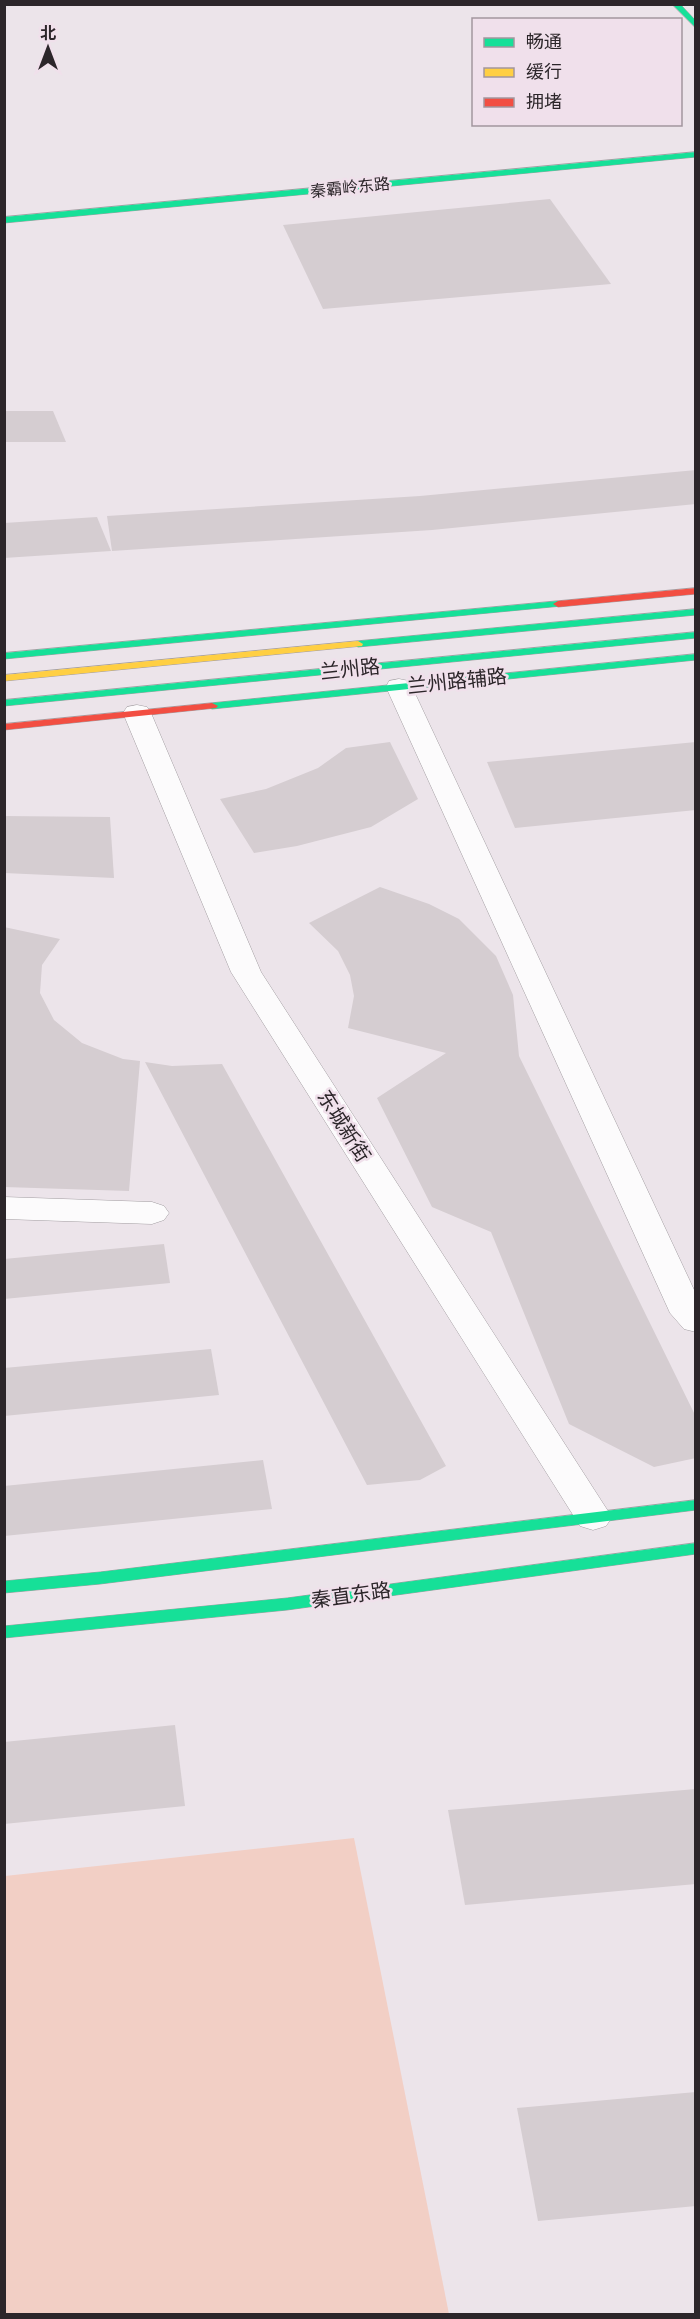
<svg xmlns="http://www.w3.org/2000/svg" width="700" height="2319" viewBox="0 0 700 2319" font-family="Raleway,'Noto Sans SC',sans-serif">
<rect width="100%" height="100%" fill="#ece4ea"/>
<polygon fill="#f2cfc5" points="354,1838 449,2314 5,2314 5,1876"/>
<g fill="#d5cdd1">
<polygon points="550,199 611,284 323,309 283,225"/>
<polygon points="4,411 53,411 66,442 4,442"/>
<polygon points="696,470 696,504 432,530 112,551 107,516 420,496"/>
<polygon points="97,517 111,551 4,558 4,523"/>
<polygon points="390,742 418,799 371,827 297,846 254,853 220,799 266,789 318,768 346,748"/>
<polygon points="696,742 696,810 515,828 487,762"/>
<polygon points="4,816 110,817 114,878 4,873"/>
<polygon points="380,887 429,904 459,919 496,956 513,995 519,1056 696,1417 696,1458 654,1467 569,1424 491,1232 432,1207 377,1098 446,1053 348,1028 354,996 350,975 338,951 309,923"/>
<polygon points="4,927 60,939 42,965 40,993 54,1020 82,1043 123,1059 140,1061 129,1191 4,1187"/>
<polygon points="145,1062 172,1066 222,1064 446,1466 420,1480 367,1485"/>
<polygon points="164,1244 170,1283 4,1299 4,1259"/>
<polygon points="211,1349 219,1395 4,1416 4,1368"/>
<polygon points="263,1460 272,1509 4,1536 4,1486"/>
<polygon points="175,1725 185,1806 4,1824 4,1742"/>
<polygon points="696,1789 696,1884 465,1905 448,1810"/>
<polygon points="696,2092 696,2206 538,2221 517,2108"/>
</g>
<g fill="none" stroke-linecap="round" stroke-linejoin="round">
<defs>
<g id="street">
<polygon points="399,679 409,681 412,687 696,1294 696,1332 684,1329 670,1313 386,687 389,681"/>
<polygon points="137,705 147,707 151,713 261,972 606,1508 612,1517 606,1526 593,1530 580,1526 231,972 123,713 127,707"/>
<polygon points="4,1197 152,1202 164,1206 169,1213 164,1220 152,1224 4,1219"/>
</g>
<g id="fast">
<polygon points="672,4 680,4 696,21 696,28"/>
<polygon points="696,152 696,157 4,223 4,217"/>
<polygon points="558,601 563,604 562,606 4,659 4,653"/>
<polygon points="696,609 696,615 358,647 353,644 358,641"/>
<polygon points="696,632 696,638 4,706 4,700"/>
<polygon points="696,654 696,660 212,709 206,706 212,703"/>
<polygon points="696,1500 696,1510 100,1584 4,1593 4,1581 100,1572"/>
<polygon points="696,1543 696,1554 287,1610 4,1638 4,1626 287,1598"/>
</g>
<polygon id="slow" points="358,641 363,644 362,646 4,681 4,675"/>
<g id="jam">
<polygon points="696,588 696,594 558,607 553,604 558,601"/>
<polygon points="212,703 218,706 216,708 4,730 4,724"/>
</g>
</defs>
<use href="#street" stroke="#a39ea2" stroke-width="1"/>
<use href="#fast" stroke="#a39ea2" stroke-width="1"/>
<use href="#slow" stroke="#a39ea2" stroke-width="1"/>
<use href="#jam" stroke="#a39ea2" stroke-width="1"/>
<use href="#street" fill="#fcfbfc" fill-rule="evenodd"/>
<use href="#fast" fill="#16e098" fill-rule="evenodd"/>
<use href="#slow" fill="#ffcf43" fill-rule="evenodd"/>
<use href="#jam" fill="#f24e42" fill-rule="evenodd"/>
</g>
<g text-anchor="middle" stroke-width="5" stroke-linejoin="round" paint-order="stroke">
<g font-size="16" fill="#2c262a" stroke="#f0e0eb">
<text transform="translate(350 187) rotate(-6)" y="6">秦霸岭东路</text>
</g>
<g font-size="20" fill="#2c262a" stroke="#f0e0eb">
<text transform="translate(350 669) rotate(-6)" y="7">兰州路</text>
<text transform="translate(457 681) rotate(-6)" y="7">兰州路辅路</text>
<text transform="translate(344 1126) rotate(58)" y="7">东城新街</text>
<text transform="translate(351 1595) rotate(-8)" y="7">秦直东路</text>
</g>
</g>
<rect width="700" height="2319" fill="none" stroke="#2c262a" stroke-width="12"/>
<rect x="472" y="18" width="210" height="108" fill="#f0e0eb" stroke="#a2969e" stroke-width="1.5"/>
<rect x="484" y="38" width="30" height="9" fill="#16e098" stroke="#a2969e" stroke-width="1.5"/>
<text x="526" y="48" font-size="18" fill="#2c262a">畅通</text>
<rect x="484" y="68" width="30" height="9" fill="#ffcf43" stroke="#a2969e" stroke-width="1.5"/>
<text x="526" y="78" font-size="18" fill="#2c262a">缓行</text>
<rect x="484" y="98" width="30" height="9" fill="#f24e42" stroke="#a2969e" stroke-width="1.5"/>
<text x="526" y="108" font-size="18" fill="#2c262a">拥堵</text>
<g transform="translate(48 48)" stroke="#f0e0eb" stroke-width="4.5" paint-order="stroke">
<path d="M0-4.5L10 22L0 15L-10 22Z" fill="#2c262a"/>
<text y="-9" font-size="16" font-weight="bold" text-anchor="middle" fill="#2c262a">北</text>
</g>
</svg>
